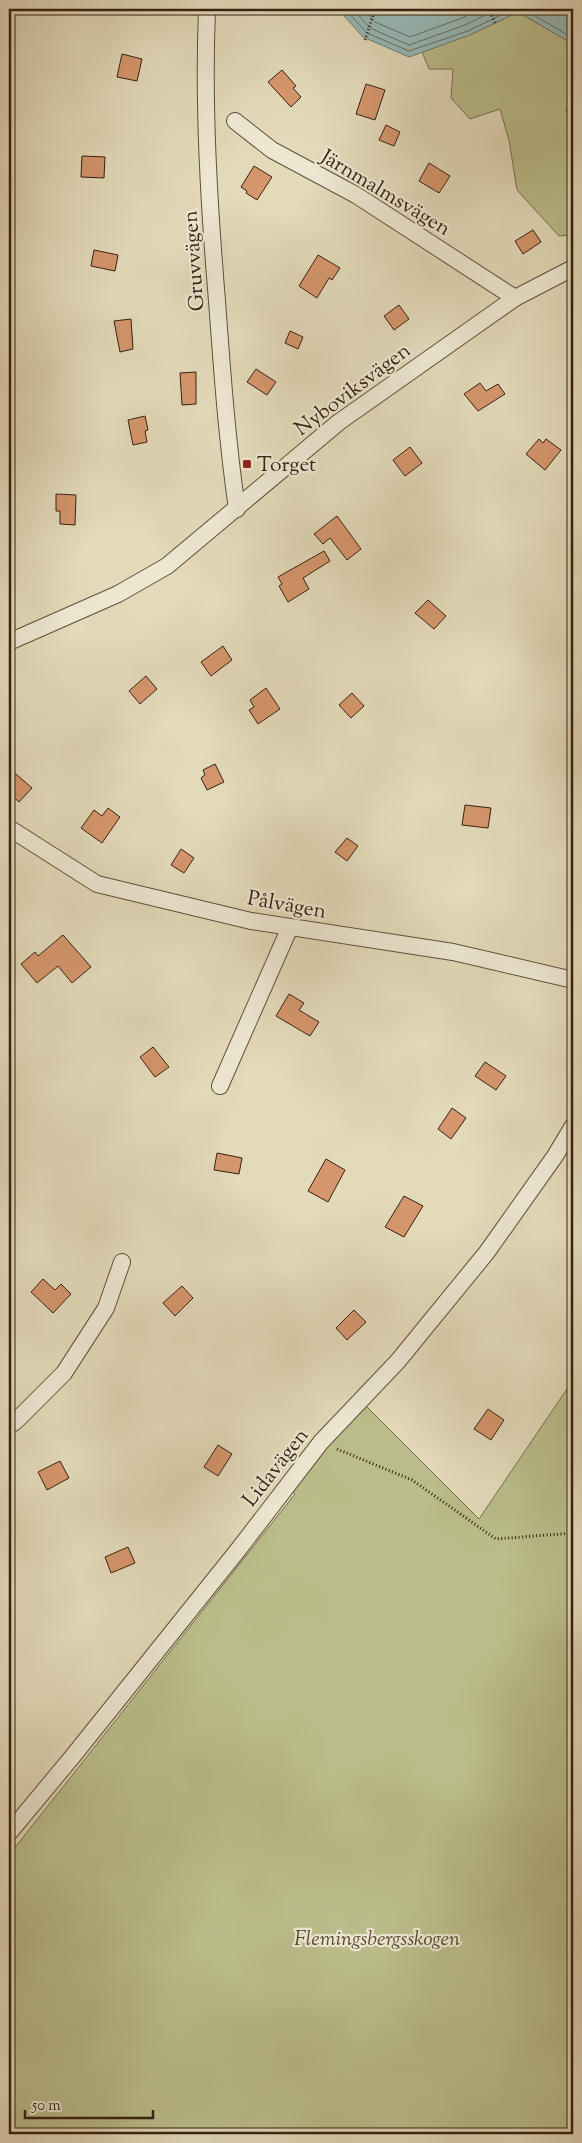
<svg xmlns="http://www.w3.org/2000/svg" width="582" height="2143" viewBox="0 0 582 2143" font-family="'Sorts Mill Goudy',serif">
<rect width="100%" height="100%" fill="#e3daba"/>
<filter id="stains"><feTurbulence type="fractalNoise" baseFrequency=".004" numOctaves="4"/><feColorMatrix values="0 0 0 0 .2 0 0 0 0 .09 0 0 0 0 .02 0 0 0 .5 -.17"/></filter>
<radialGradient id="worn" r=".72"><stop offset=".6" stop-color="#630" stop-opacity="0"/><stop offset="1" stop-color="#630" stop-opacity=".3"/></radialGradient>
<g fill="#babd8b" stroke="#786f4e">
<polygon points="518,12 573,44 573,107 566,109 573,135 573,235 559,236 517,190 509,140 500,109 470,119 451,98 453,69 429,69 422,52 470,35"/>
<polygon points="573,1380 573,2134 9,2134 9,1855 295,1494 287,1486 365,1405 479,1519"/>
</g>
<polygon fill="#97b9b8" stroke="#707c75" points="338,9 573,9 573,44 518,12 470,35 409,57 363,37"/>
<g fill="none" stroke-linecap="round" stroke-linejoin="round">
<g stroke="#666d64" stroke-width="1">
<polyline points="345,9 367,33 409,51 468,31 513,9"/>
<polyline points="353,9 370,28 409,45 465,25 498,9"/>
<polyline points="363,9 375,22 410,37 462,18 481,9"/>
<polyline points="523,9 573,38"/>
</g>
</g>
<g fill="#d5966d" stroke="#362111">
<polygon points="122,54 142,59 137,81 117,77"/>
<polygon points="282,70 296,86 293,88 301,97 291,107 268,82"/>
<polygon points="366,84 385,90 375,120 356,114"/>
<polygon points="386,125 400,132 394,146 379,140"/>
<polygon points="82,156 105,157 104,178 81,177"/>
<polygon points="429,163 450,176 439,193 419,181"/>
<polygon points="254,166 272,177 257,200 246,193 247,191 241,187"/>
<polygon points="533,230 541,242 523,254 515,241"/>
<polygon points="94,250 118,255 115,271 91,266"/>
<polygon points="318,255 340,268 332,280 329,278 317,298 299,286"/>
<polygon points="399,305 409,319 394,330 384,316"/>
<polygon points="131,319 133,349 120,352 114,321"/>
<polygon points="290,331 303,337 298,349 285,343"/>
<polygon points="256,369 276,382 267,395 247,382"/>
<polygon points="196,372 196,404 182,405 180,373"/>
<polygon points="480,383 486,391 498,384 505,394 478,411 464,394"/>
<polygon points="145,416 148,430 145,431 147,442 133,445 128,420"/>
<polygon points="539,439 543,443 546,439 561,450 545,470 526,454"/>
<polygon points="410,447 422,463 405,476 393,460"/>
<polygon points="56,494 76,495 75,525 60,524 60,511 56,511"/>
<polygon points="337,516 361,549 347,560 330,538 323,544 314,534"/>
<polygon points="324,551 330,561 303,578 309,589 288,602 279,586 282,584 278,577"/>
<polygon points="428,600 446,616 434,629 415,613"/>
<polygon points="223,646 232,660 211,676 201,662"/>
<polygon points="146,676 157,689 140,704 129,691"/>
<polygon points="266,688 280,709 258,724 249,710 254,707 250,700"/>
<polygon points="352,693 364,706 351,718 339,705"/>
<polygon points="215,764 224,782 207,790 201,778 205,775 203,770"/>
<polygon points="9,768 32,788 19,802 9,793"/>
<polygon points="465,805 491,808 488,828 462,825"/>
<polygon points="108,808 120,817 102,843 81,828 94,810 102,816"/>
<polygon points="347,838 358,846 347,861 335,852"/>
<polygon points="181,849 194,858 184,873 171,865"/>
<polygon points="63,935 91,967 72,983 58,966 37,983 21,964 35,952 38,956"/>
<polygon points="289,994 304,1003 299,1010 319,1022 310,1036 276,1016"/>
<polygon points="153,1047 169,1067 155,1077 140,1057"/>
<polygon points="485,1062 506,1076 496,1090 475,1076"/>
<polygon points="452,1108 466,1118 451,1139 438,1129"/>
<polygon points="217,1153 242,1158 239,1174 214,1170"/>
<polygon points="326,1159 345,1170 328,1202 308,1191"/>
<polygon points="404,1196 423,1206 404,1237 385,1227"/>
<polygon points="43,1279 55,1290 61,1284 71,1294 53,1313 31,1292"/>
<polygon points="182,1286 193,1298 175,1316 163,1303"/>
<polygon points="354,1310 366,1322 347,1340 336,1328"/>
<polygon points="488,1409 504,1420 491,1440 474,1429"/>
<polygon points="218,1445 232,1454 218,1476 204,1467"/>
<polygon points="60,1461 69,1478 47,1490 38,1472"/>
<polygon points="128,1547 135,1563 111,1573 105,1557"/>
</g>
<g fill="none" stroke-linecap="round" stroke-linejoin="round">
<defs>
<g id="minor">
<path d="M207 9C203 106 209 204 217 301 222 370 227 440 237 509"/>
<polyline points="235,121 272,150 356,195 515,298"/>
<polyline points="9,642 118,594 167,566 339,422 515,298 573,268"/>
<polyline points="9,828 97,884 251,921 453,952 573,980"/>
<polyline points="220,1086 290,927"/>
<polyline points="9,1426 16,1421 64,1373 106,1308 122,1262"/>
<polyline points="9,1833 73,1756 238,1550 321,1442 398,1361 487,1252 555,1156 573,1126"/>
</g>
</defs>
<use href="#minor" stroke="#614f3b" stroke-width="18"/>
<g stroke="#362111" stroke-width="3" stroke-dasharray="1 2.5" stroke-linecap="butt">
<polyline points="489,9 496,25"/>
<polyline points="365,40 375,9"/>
<polyline points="337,1449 412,1480 496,1539 573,1533"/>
</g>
<use href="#minor" stroke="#ede7d2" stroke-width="16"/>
</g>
<rect fill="#8f2418" stroke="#ede7d2" stroke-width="2" x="242" y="459" width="10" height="10" rx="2.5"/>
<g text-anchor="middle" stroke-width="4.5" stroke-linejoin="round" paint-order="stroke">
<g font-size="21" fill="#362111" stroke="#ede7d2">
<text transform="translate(386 192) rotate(31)" y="7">Järnmalmsvägen</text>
<text transform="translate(193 261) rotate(-94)" y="7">Gruvvägen</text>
<text transform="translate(352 389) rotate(-37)" y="7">Nyboviksvägen</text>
<text transform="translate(287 904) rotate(10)" y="7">Pålvägen</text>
<text transform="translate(275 1467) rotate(-52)" y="7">Lidavägen</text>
</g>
<g font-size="21" fill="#362111" stroke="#ede7d2" text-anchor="start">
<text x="257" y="471">Torget</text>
</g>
<g font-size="21" font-style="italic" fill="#574830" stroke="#ede7d2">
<text x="377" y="1945">Flemingsbergsskogen</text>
</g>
</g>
<rect width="582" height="2143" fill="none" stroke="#e3daba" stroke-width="30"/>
<rect x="10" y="10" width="562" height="2123" fill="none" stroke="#362111" stroke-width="2.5"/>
<rect x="15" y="15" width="552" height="2113" fill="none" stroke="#362111"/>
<path d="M25 2110v8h128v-8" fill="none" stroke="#362111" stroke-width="2.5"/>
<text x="32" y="2110" font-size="15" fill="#362111" stroke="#ede7d2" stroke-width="4" paint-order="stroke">50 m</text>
<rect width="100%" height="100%" filter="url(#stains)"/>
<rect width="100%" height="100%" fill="url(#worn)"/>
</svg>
